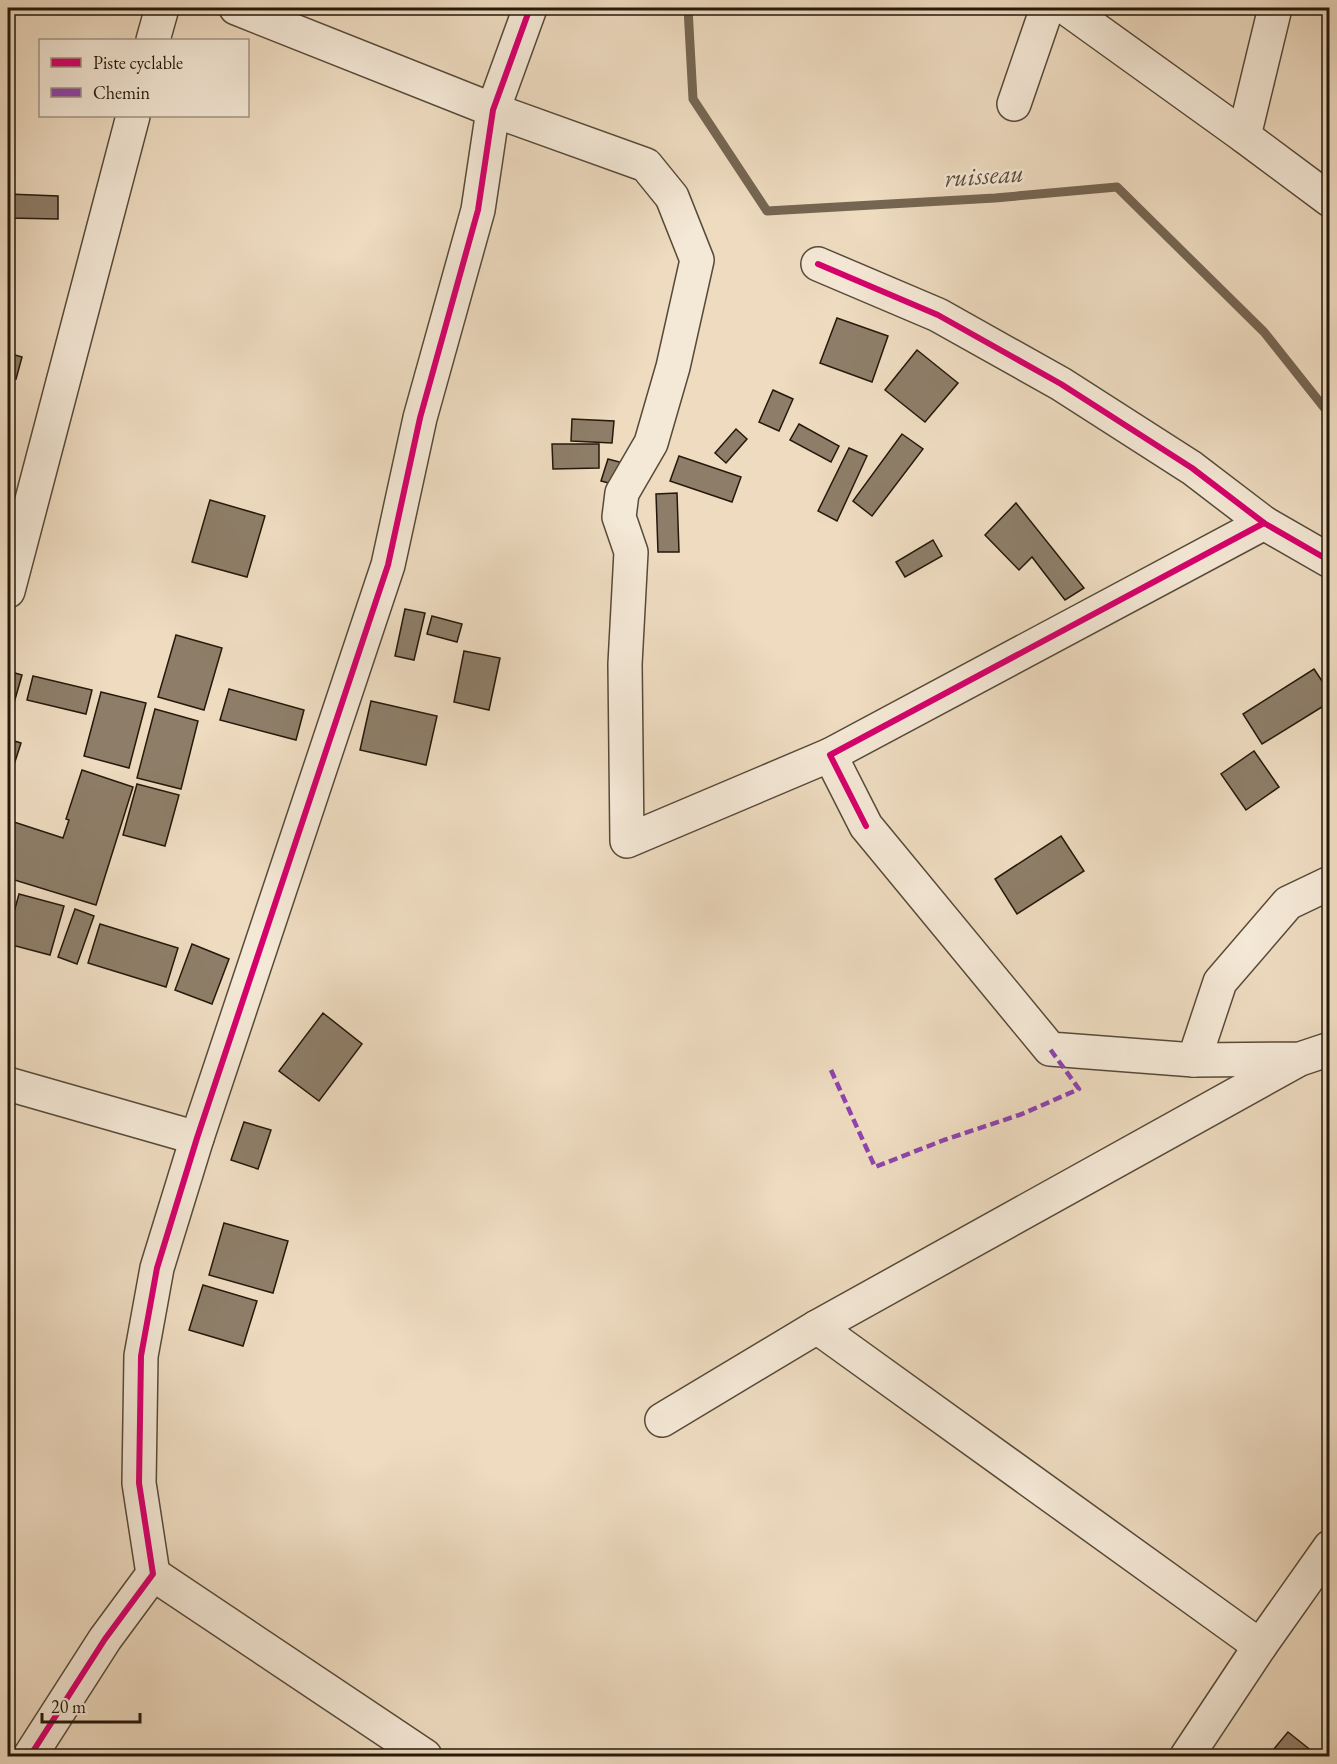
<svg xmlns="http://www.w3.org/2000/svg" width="1337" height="1764" viewBox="0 0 1337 1764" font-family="'EB Garamond',serif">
<rect width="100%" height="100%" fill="#eedbc0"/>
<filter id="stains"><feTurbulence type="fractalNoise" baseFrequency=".00333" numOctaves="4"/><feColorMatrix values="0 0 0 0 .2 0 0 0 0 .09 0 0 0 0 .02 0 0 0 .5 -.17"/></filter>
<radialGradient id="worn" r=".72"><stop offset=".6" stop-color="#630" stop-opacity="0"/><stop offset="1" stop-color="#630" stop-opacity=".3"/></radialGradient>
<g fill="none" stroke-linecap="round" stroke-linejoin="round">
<polyline stroke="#756652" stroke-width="9" points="688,8 693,99 767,211 995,198 1117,187 1264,332 1330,415"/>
</g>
<g fill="#8e7e69" stroke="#25190b" stroke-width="1.5">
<polygon points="8,194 58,196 58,219 8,218"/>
<polygon points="837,318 888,336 872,382 820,363"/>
<polygon points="917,350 958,383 925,422 885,390"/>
<polygon points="8,353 22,357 16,379 8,377"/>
<polygon points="773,390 793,399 779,431 759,422"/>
<polygon points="572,419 614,421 612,443 571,441"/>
<polygon points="799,424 839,446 831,462 790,440"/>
<polygon points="736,429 747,439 726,463 715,453"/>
<polygon points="902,434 923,449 872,516 853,501"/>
<polygon points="552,444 599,444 599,468 553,469"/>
<polygon points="849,448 867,456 837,521 818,511"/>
<polygon points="679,456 741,477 732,502 670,481"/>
<polygon points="608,459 627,464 620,486 601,481"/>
<polygon points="677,493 679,552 658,552 656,494"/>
<polygon points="210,500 265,516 247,577 192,562"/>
<polygon points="1016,503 1084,588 1065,600 1032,557 1019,570 985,535"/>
<polygon points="933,540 942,556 905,577 896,562"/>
<polygon points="405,609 425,613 414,660 395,656"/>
<polygon points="432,616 462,624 457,642 427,634"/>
<polygon points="176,635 222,648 204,710 158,697"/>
<polygon points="464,651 500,658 489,710 454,702"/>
<polygon points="1314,669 1330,693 1330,702 1262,744 1243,714"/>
<polygon points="8,671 22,675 14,703 8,701"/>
<polygon points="33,676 92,690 86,714 27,700"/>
<polygon points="229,689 304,710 296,740 220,720"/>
<polygon points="101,692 146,703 129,768 84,756"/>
<polygon points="371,701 437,716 426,765 360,750"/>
<polygon points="155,709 198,721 181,789 137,778"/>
<polygon points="8,739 21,743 11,774 8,773"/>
<polygon points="1254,751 1279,787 1246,810 1221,774"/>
<polygon points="82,770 133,787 96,905 8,878 8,820 63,838 69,820 66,819"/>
<polygon points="137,784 179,795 165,846 123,835"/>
<polygon points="1061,836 1084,871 1017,914 995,879"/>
<polygon points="19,894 64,906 50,955 8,944 8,934"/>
<polygon points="75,909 94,916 77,964 58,957"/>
<polygon points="100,924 178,948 166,987 88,963"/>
<polygon points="192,944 229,959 212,1004 175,990"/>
<polygon points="323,1013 362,1044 319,1101 279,1071"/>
<polygon points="244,1122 271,1130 258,1169 231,1160"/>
<polygon points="224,1223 288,1241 273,1293 209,1275"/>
<polygon points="203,1285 257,1301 243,1346 189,1330"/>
<polygon points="1288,1732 1318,1756 1268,1756"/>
</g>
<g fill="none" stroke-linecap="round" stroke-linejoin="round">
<defs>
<g id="street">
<polyline points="236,8 493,110 646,165 672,197 697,260 673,367 651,443 622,493 619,517 631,552 625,664 627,841 830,755"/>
<polyline points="1066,8 1244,136"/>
<polyline points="1275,8 1244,136 1330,200"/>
<polyline points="153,40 162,8"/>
<polyline points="1014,104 1047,8"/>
<polyline points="818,264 938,315 1061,384 1192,468 1264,523 1330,561"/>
<polyline points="1264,523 830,755 866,826 1050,1049 1194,1060 1300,1059 1330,1049"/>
<polyline points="8,591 133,116"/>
<polyline points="1194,1060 1220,982 1288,903 1330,883"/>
<polyline points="8,1084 197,1138"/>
<polyline points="817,1327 1296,1061"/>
<polyline points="662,1420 817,1327 1260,1646"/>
<polyline points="153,1574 425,1756"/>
<polyline points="30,1756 105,1639 153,1574 139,1483 141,1356 157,1268 197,1138 388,565 420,418 478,210 493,110 530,8"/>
<polyline points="1187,1756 1260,1646 1330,1547"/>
</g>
</defs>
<use href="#street" stroke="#574a38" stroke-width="36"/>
<use href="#street" stroke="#f4e8d6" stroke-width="33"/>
<polyline stroke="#8e44ad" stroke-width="4.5" stroke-dasharray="9 4.5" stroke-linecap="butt" points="831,1070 875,1167 944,1140 1022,1114 1079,1089 1050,1049"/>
<defs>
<g id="cycleway">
<polyline points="818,264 938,315 1061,384 1192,468 1264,523 1330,561"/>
<polyline points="866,826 830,755 1264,523"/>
<polyline points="30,1756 105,1639 153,1574 139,1483 141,1356 157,1268 197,1138 388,565 420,418 478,210 493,110 530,8"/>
</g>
</defs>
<use href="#cycleway" stroke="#f4e8d6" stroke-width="10"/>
<use href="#cycleway" stroke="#d6006c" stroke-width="6"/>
</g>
<g text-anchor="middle" stroke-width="5" stroke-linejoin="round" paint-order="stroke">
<g font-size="26" font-style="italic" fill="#5a4c3b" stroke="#f4e8d6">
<text transform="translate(984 175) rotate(-4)" y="9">ruisseau</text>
</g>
</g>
<rect width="1337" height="1764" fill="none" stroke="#eedbc0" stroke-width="30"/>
<rect x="9" y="9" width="1319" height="1746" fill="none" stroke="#25190b" stroke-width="3"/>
<rect x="15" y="15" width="1307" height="1734" fill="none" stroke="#25190b" stroke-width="1.5"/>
<rect x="39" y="39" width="210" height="78" fill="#f4e8d6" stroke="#a19585" stroke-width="1.5"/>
<rect x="51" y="58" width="30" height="9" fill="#d6006c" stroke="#a19585" stroke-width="1.5"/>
<text x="93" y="69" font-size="18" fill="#25190b">Piste cyclable</text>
<rect x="51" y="88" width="30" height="9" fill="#8e44ad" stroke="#a19585" stroke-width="1.5"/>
<text x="93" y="99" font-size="18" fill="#25190b">Chemin</text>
<path d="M42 1713v9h98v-9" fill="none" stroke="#25190b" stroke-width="3"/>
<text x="51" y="1713" font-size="18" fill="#25190b" stroke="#f4e8d6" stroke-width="4.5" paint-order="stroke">20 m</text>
<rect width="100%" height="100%" filter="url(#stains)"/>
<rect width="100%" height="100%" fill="url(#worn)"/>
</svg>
